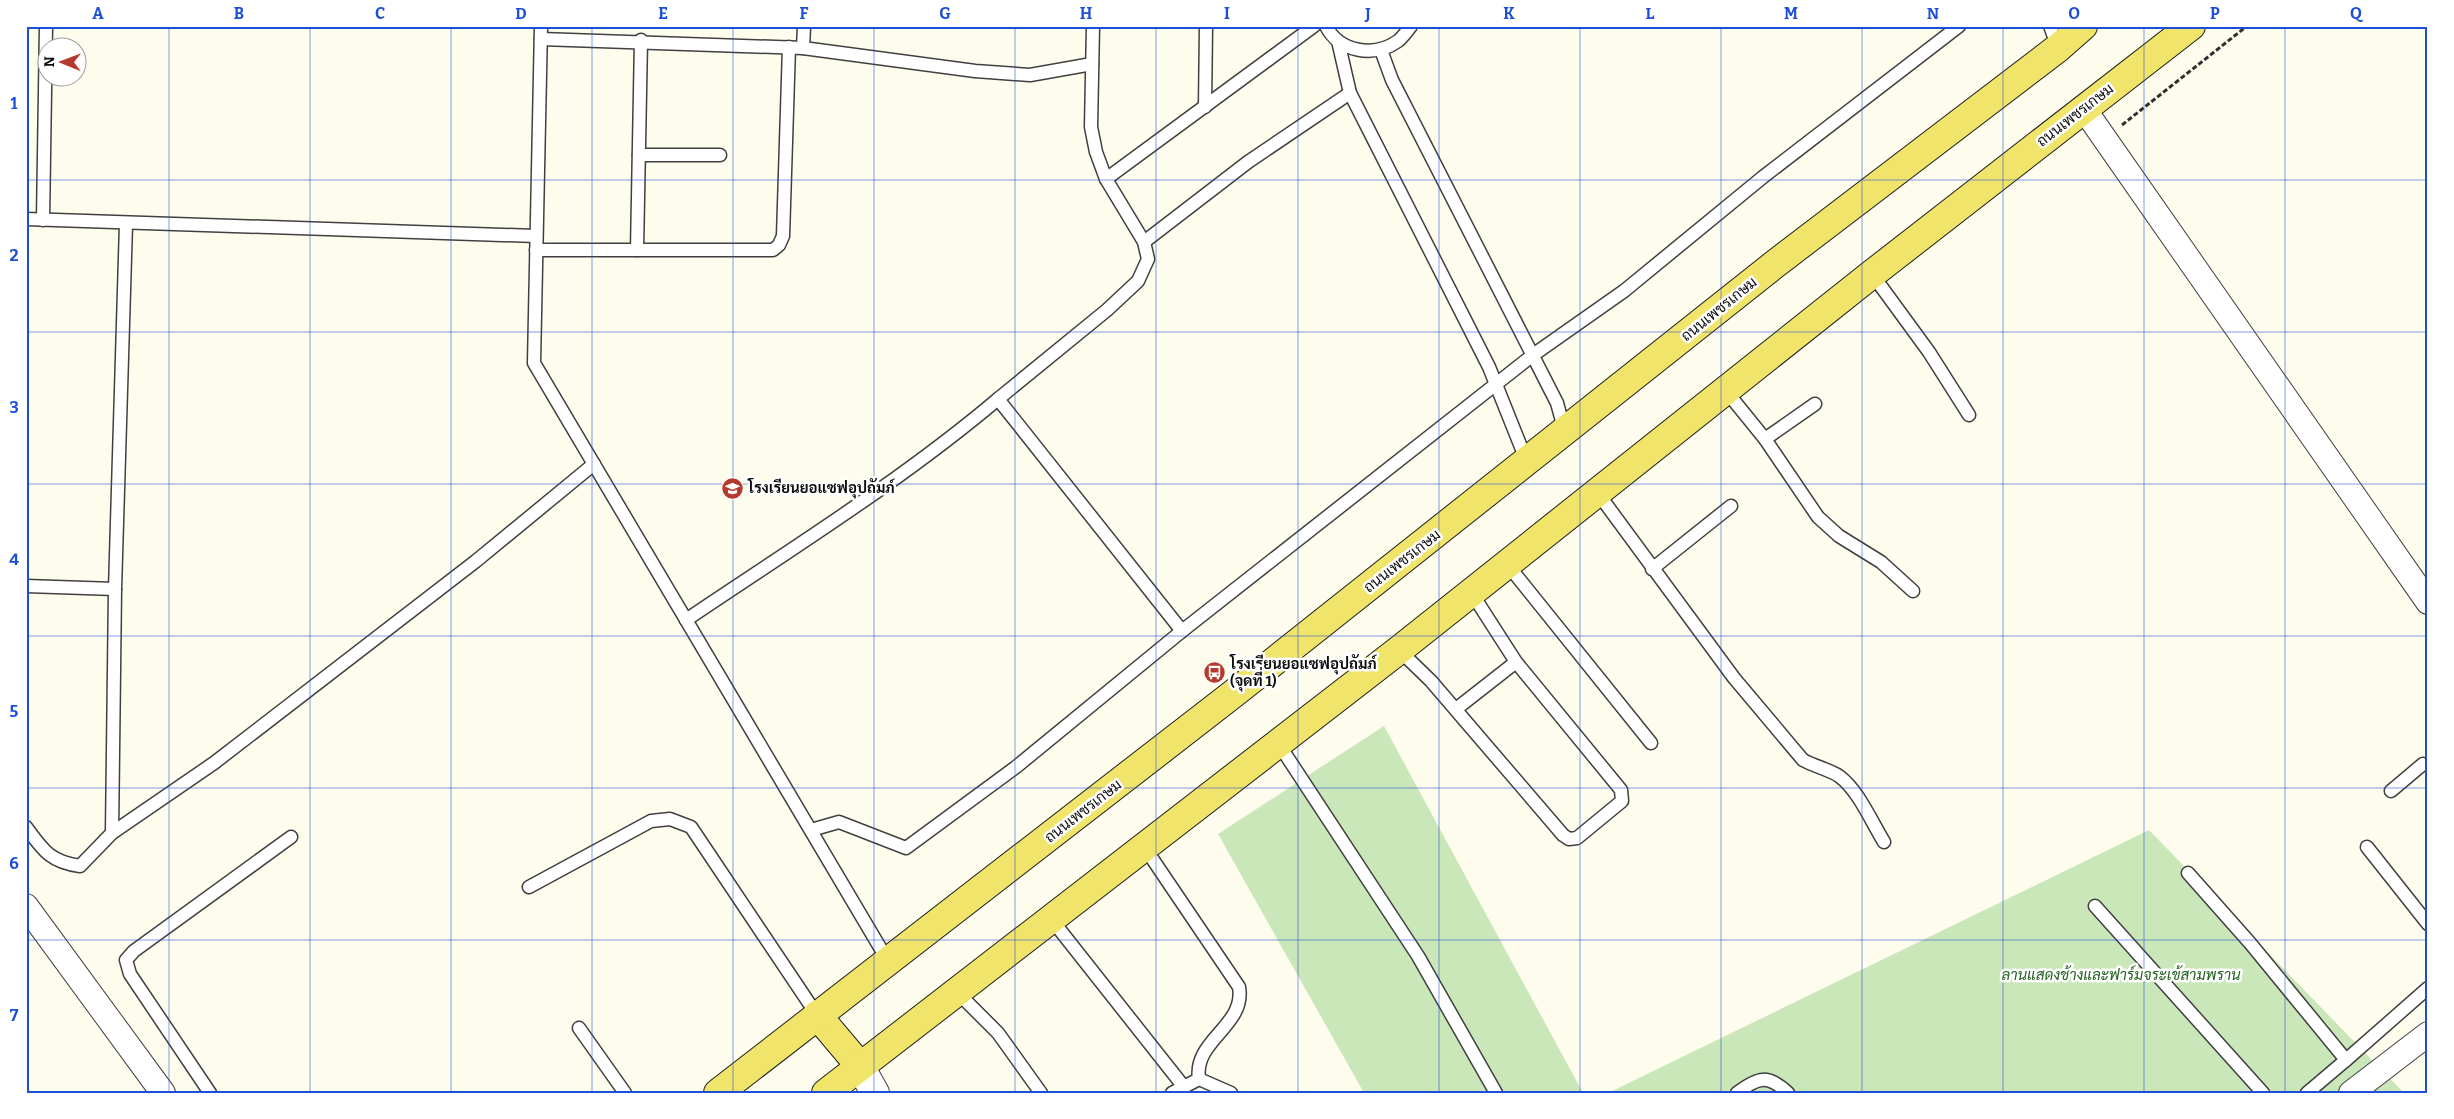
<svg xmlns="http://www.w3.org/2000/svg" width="2454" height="1119" viewBox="0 0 2454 1119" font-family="Bitter,Sarabun,serif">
<rect width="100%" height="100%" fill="#fefded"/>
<g fill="#cae7b9">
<polygon points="1384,726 1583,1093 1364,1093 1218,834"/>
<polygon points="2149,830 2404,1093 1608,1093"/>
</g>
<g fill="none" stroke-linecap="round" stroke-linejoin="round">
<defs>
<g id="service">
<polyline points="541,26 534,363 888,961"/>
<polyline points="1093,26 1091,127 1096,152 1106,179 1144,242 1148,259 1138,281 1107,310 998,399 1182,631"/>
<path d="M1326 26C1339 52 1374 58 1398 41 1402 38 1407 31 1411 26"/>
<polyline points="2050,26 2058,48"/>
<polyline points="541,39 803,48 975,71 1030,75 1092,64"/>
<polyline points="1338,41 1350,93 1489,367 1527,462"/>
<polyline points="803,48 804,26"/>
<polyline points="1381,50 1392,80 1557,403 1565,432"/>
<polyline points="1205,107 1206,26"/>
<polyline points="639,155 720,155"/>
<polyline points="1106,179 1314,26"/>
<polyline points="26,219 536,236"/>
<polyline points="43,220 46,26"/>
<polyline points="1144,242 1248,162 1350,93"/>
<polyline points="536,250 773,250 779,245 783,236 789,47"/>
<polyline points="637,250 641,40"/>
<polyline points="1872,274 1929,352 1969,415"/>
<polyline points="1726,391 1765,439 1818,517 1839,536 1881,562 1913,591"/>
<polyline points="1765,439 1815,404"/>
<path d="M1597 492 1734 678 1803 760C1814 766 1830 770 1839 776 1859 791 1871 821 1884 842"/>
<polyline points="1507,564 1651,743"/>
<polyline points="1652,569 1731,506"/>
<polyline points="26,586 115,589"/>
<path d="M686 620C791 549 901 481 998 399"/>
<polyline points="1399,650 1431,681 1563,835 1569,839 1577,838 1622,801 1621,790 1516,662 1471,592"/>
<polyline points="1456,709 1516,662"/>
<polyline points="1278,743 1418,956 1496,1093"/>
<polyline points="2391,791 2423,764"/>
<path d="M26 827C43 850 50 862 80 866L112 833 214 763 476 561 594 464"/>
<polyline points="811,830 839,822 906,848 1016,767 1182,631 1533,355 1624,291 1763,177 1959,26"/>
<polyline points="112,833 115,589 126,224"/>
<polyline points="2367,847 2428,924"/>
<path d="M1145 848 1239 987C1246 1026 1193 1040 1199 1079"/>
<polyline points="2188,873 2250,943 2346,1060 2428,988"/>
<polyline points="529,887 651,821 670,819 691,827 817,1015"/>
<polyline points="2095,906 2263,1093"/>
<polyline points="1052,920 1184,1087"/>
<polyline points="957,992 998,1033 1041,1093"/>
<polyline points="579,1028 625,1093"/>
<polyline points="210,1093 130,974 126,960 134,951 291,837"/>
<polyline points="1172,1093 1199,1079 1231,1093"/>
<path d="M1737 1093C1758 1077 1768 1074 1788 1093"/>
<polyline points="2307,1093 2346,1060"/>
</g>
<g id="minor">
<polyline points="2084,109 2428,602"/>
<polyline points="26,906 163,1093"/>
<polyline points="2351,1093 2428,1034"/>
</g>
<polyline id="tertiary" points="860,1066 875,1093"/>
<g id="primary">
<polyline points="817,1015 860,1066"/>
<polyline points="718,1093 1233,694 1775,264 2058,48 2083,26"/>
<polyline points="826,1093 1399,650 1872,274 2191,26"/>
</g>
</defs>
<use href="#service" stroke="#404040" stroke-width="15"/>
<use href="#minor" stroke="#404040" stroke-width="26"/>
<use href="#tertiary" stroke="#404040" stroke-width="30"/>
<use href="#primary" stroke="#1e1e1e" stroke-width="30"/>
<polyline stroke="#2f2f2f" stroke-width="3" stroke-dasharray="5 2.5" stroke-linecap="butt" points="2122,125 2247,26"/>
<use href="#service" stroke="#fff" stroke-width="12"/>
<use href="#minor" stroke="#fff" stroke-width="24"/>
<use href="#tertiary" stroke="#fff" stroke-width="28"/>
<use href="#primary" stroke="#f1e46a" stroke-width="28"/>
</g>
<path fill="none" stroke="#1d4ed8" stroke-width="1" stroke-opacity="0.55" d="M169 26V1093M310 26V1093M451 26V1093M592 26V1093M733 26V1093M874 26V1093M1015 26V1093M1156 26V1093M1298 26V1093M1439 26V1093M1580 26V1093M1721 26V1093M1862 26V1093M2003 26V1093M2144 26V1093M2285 26V1093M26 180H2428M26 332H2428M26 484H2428M26 636H2428M26 788H2428M26 940H2428"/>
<defs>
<symbol id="school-disc" viewBox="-11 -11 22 22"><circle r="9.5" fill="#b5392c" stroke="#fff"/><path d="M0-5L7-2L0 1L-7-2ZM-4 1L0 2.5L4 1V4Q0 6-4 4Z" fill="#fff"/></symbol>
<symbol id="bus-disc" viewBox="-11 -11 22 22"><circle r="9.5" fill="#b5392c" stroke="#fff"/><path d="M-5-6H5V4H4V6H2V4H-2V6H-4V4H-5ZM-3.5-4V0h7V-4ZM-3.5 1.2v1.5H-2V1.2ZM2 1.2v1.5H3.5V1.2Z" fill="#fff"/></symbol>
</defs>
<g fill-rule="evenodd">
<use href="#school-disc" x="720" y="476" width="25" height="25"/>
<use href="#bus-disc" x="1202" y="660" width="25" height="25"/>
</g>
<g text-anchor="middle" stroke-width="5" stroke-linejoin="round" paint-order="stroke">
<g font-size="15" fill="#0d0d0d" stroke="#fff">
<text transform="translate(2075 115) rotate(-38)" y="5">ถนนเพชรเกษม</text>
<text transform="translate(1719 309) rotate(-39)" y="5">ถนนเพชรเกษม</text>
<text transform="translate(1402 561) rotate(-38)" y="5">ถนนเพชรเกษม</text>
<text transform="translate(1083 811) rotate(-38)" y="5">ถนนเพชรเกษม</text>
</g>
<g font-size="15" font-weight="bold" fill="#0d0d0d" stroke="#fff" text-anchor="start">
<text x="748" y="493">โรงเรียนยอแซฟอุปถัมภ์</text>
<text x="1230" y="669">โรงเรียนยอแซฟอุปถัมภ์<tspan x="1230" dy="17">(จุดที่ 1)</tspan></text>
</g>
<g font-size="15" font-style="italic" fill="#256121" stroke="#fff">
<text x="2121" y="980">ลานแสดงช้างและฟาร์มจระเข้สามพราน</text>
</g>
</g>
<rect width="2454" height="1119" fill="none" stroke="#ffffff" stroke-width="55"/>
<g transform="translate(62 62) rotate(271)"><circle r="24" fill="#ffffff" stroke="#9e9e9e"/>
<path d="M0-4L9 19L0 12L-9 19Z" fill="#b5392c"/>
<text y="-8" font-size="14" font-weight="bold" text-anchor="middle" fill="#0d0d0d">N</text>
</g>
<rect x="28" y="28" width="2398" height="1064" fill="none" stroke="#1d4ed8" stroke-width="2"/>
<g font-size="16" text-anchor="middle" font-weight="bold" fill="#1d4ed8">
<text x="98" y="19">A</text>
<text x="239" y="19">B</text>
<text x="380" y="19">C</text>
<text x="521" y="19">D</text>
<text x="663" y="19">E</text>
<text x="804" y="19">F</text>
<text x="945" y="19">G</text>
<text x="1086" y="19">H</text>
<text x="1227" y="19">I</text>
<text x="1368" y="19">J</text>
<text x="1509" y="19">K</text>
<text x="1650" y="19">L</text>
<text x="1791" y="19">M</text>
<text x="1933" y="19">N</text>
<text x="2074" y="19">O</text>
<text x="2215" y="19">P</text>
<text x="2356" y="19">Q</text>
<text x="14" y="109">1</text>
<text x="14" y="261">2</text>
<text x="14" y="413">3</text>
<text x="14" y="565">4</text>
<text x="14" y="717">5</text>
<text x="14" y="869">6</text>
<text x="14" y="1021">7</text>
</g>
</svg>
